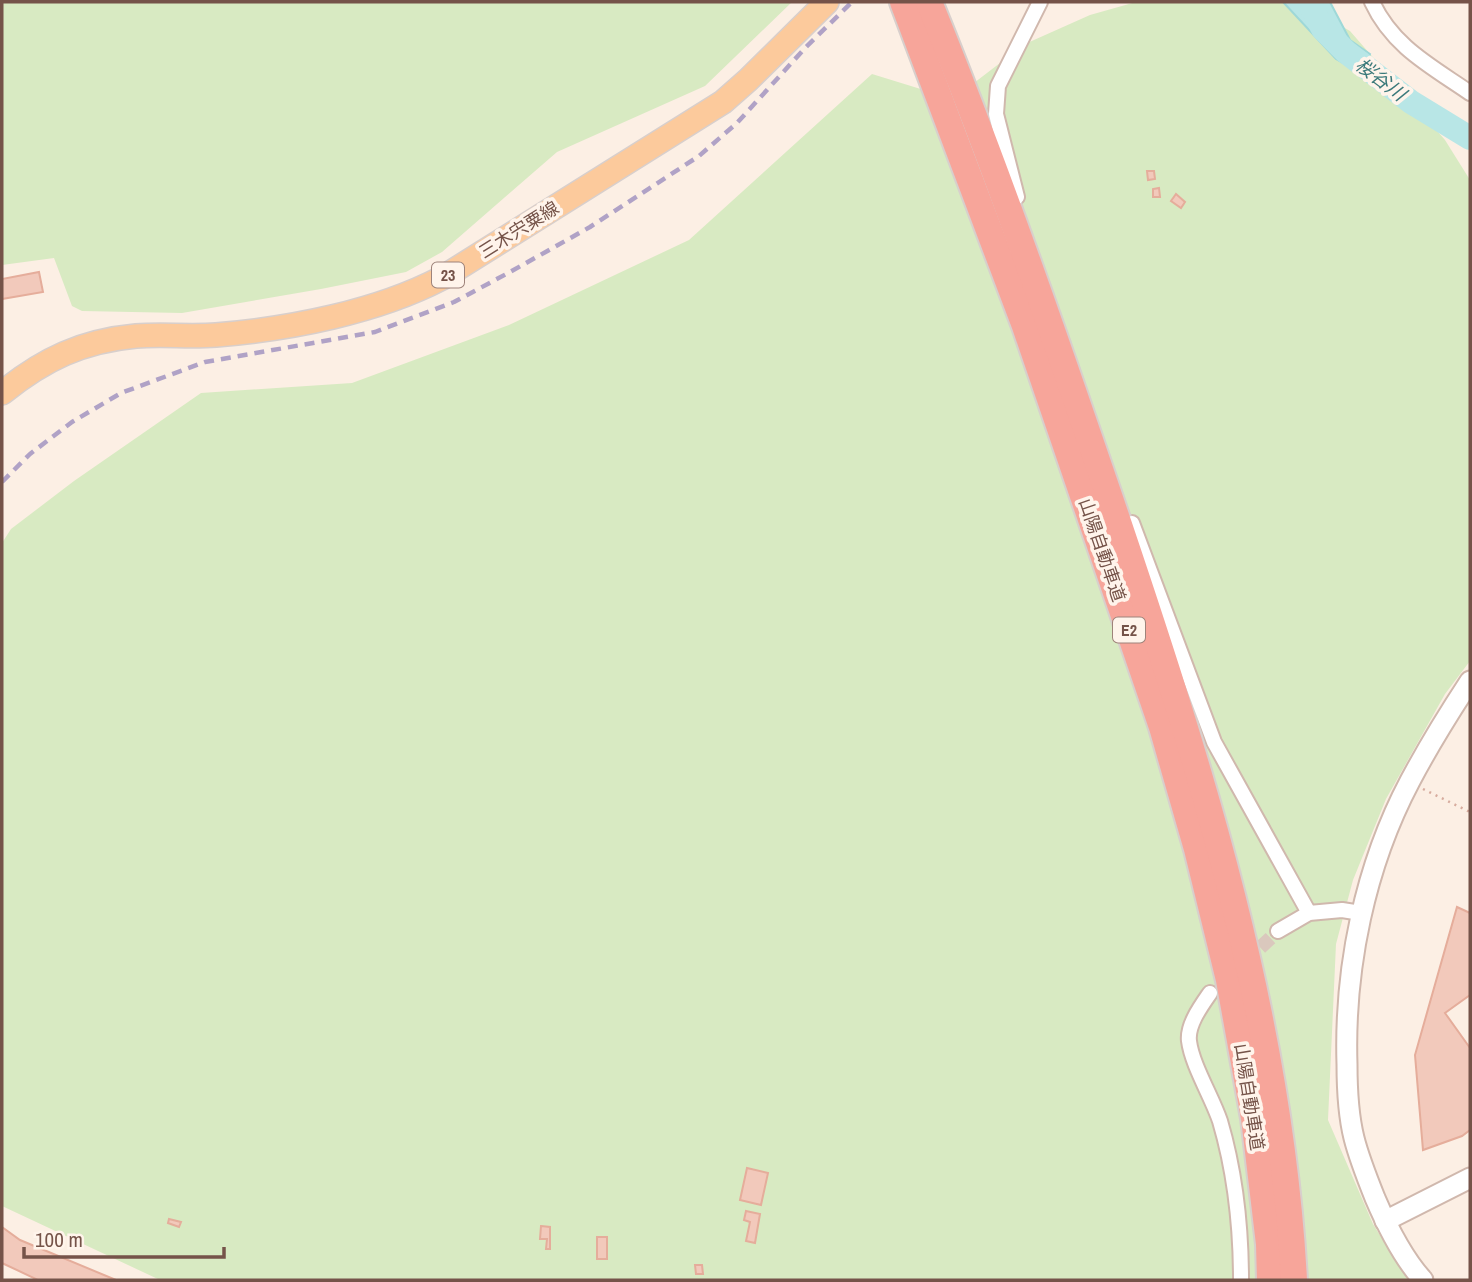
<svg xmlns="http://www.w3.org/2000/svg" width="1472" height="1282" viewBox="0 0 1472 1282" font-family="'Archivo Narrow','Noto Sans JP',sans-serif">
<rect width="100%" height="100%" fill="#fcefe4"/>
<g fill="#d8eac2">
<polygon points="2,2 792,2 705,86 557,152 442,252 406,272 321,289 182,313 82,311 72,306 54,258 2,265"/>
<polygon points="1136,2 1299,2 1350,31 1445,140 1470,180 1470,661 1445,694 1386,799 1353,880 1336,944 1328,1120 1373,1224 1408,1280 160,1280 2,1206 2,543 11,529 74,481 201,393 352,383 509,325 689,240 872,74 953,99 1025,44 1090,15"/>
</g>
<polygon fill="#b8e6e6" stroke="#9ed8d8" stroke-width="2" points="1283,2 1330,2 1350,40 1370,54 1366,63 1345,64 1336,59"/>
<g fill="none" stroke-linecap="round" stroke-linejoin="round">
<polyline stroke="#b8e6e6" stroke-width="24" points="1309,2 1323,29 1346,52 1411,102 1470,138"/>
</g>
<g fill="#f2c9bb" stroke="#e5ad9b" stroke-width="2">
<polygon points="1147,171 1154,171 1155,179 1148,180"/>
<polygon points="1159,188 1160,197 1153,197 1153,189"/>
<polygon points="1176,194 1185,202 1181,208 1171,201"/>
<polygon points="39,272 43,292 2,299 2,279"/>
<polygon points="1457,907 1470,913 1470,995 1445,1013 1470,1048 1470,1130 1462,1136 1423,1150 1415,1055"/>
<polygon points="747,1168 768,1173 761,1205 740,1200"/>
<polygon points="746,1211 760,1214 755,1243 746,1241 750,1222 744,1220"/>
<polygon points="169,1219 181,1222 179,1227 168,1223"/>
<polygon points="541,1226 550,1227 550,1249 546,1249 547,1239 540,1239"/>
<polygon points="2,1227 20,1240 116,1280 35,1280 36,1279 2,1263"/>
<rect x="597" y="1237" width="10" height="22"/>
<polygon points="695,1265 702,1265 703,1274 696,1274"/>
</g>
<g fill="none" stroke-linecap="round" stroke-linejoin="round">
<polyline stroke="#dac8bd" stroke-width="14" stroke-dasharray="14 7" stroke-linecap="butt" points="1245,962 1278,931"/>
<defs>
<g id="minor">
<path d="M1372 2C1393 47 1431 66 1470 93"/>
<polyline points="1017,197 996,114 998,86 1040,2"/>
<polyline points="1132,523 1214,742 1309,913"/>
<polyline points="1278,931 1309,913 1342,910 1361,913"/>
<path d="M1210 993C1201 1006 1187 1025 1189 1041 1192 1065 1212 1097 1220 1121 1235 1172 1241 1228 1241 1280"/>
</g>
<g id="tertiary">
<polyline points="1385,1221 1470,1178"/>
<path d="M1423 1280C1402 1257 1387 1226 1375 1198 1367 1178 1359 1158 1354 1138 1348 1114 1347 1088 1347 1064 1344 968 1365 866 1410 781 1428 747 1449 713 1470 681"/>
</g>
<path id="primary" d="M2 393C44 359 82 341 136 336 163 334 190 337 216 335 290 329 377 312 442 278L723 102 748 80 827 2"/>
<g id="motorway">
<polyline points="903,2 1025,326 1162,727 1197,849 1229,980 1254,1118 1269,1244 1270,1280"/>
<path d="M929 2C999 174 1059 349 1119 525 1202 771 1280 1019 1294 1280"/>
</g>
</defs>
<use href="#minor" stroke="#d0b8ad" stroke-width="18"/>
<use href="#tertiary" stroke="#d0b8ad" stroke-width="23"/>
<use href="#primary" stroke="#d8cfcc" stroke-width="26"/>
<use href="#motorway" stroke="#d8cfcc" stroke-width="30"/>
<polyline stroke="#d7ac9e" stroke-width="2.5" stroke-dasharray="2 5" stroke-linecap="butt" points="1423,789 1470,812"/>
<use href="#minor" stroke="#fff" stroke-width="14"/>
<use href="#tertiary" stroke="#fff" stroke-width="19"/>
<use href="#primary" stroke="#fcca9c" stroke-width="23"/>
<use href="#motorway" stroke="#f7a59a" stroke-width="26"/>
<polyline stroke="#b0a2c6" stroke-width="4.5" stroke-dasharray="10 7" stroke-linecap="butt" points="2,482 30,454 72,422 121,393 205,362 375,332 454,302 510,272 590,227 699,156 737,123 806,47 852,2"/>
</g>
<g text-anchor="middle" stroke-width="7" stroke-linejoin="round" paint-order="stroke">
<g fill="#fff4eb" stroke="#9e837a" stroke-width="2">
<rect x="432" y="262.5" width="32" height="25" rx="5"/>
<rect x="1113" y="617.5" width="32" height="25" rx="5"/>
</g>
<g font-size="16" font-weight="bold" fill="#755349">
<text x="448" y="281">23</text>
<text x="1129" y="636">E2</text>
</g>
<g font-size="18" fill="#755349" stroke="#fff4eb">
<text transform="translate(519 230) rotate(-32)" y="6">三木宍粟線</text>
<text transform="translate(1102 550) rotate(71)" y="6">山陽自動車道</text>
<text transform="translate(1249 1097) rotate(81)" y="6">山陽自動車道</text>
</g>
<g font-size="19" font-style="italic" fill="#3c7a7b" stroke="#fff4eb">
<text transform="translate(1381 79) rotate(37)" y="7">桜谷川</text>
</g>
</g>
<rect width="1472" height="1282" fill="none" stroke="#755349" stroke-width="7"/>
<path d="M24 1247v10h200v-10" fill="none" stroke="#755349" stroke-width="3.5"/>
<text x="35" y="1247" font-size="21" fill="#755349" stroke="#fff4eb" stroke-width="5" paint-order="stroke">100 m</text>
</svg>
